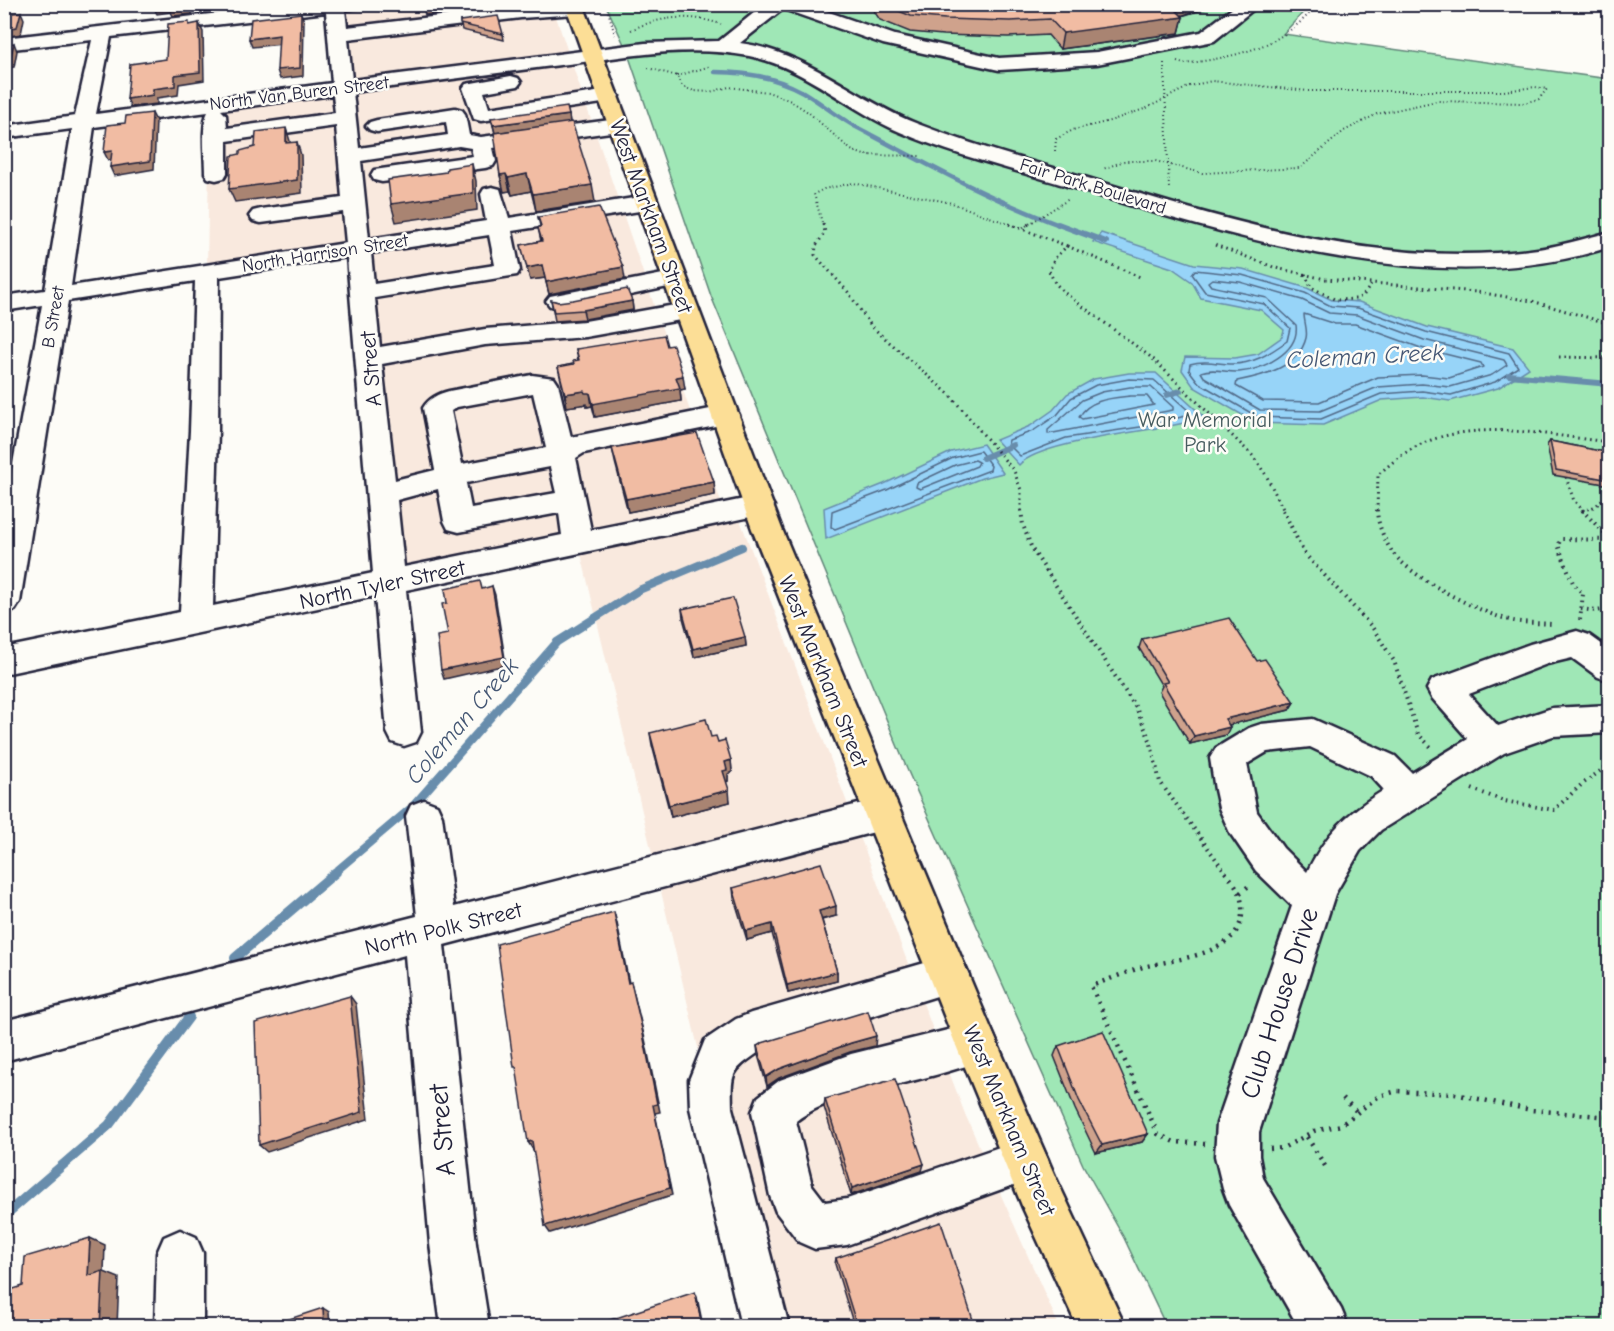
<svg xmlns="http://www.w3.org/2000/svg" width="1614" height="1331" viewBox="0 0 1614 1331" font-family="'Comic Neue',sans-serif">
<rect width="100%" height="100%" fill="#fdfcf7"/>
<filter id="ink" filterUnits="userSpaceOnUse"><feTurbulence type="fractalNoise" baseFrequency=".0167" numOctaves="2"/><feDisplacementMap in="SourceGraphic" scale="12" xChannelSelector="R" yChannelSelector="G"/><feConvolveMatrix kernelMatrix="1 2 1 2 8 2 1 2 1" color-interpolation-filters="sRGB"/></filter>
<g filter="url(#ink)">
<g fill="#f9e9de">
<polygon points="346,5 552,5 721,502 404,565"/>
<polygon points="336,94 344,243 207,265 210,109"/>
<polygon points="740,520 965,1114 1059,1326 764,1326 581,554"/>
</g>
<polygon fill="#9fe7b6" stroke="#608478" stroke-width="1.5" points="606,5 1310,5 1283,34 1609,79 1609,1326 1166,1326 1124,1238 1083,1165 907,769 711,296 627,51"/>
<g fill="#97d4f8" stroke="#688dac" stroke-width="1.5">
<polygon points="1101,233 1194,264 1243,269 1307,288 1332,300 1359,302 1427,327 1513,348 1529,368 1498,388 1450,401 1423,397 1382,400 1323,425 1256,423 1194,387 1182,370 1185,357 1235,358 1258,354 1282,337 1284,330 1261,310 1201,298 1192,282 1172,268 1093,242"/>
<path d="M1129 373H1156L1205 418C1165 431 1043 439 1019 465L996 440 1030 426 1053 410 1067 394 1094 379Z"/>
<polygon points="983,444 1003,473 982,478 826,539 824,508 884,484 951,452"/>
</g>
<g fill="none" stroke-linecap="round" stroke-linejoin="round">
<g stroke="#516987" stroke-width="1.5">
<path d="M1195 270 1242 275 1305 293 1331 306 1358 308 1426 332 1509 353 1518 367 1495 382 1451 395 1422 391 1381 394 1321 419 1258 417 1199 383 1189 370 1190 364C1203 360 1216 363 1229 364 1252 365 1269 354 1287 341L1290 328 1264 304 1205 292 1192 274Z"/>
<path d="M1212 279 1240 282 1302 300 1329 313 1357 315 1424 340 1504 360 1507 365 1492 375 1450 387 1422 384 1378 387 1320 411 1260 410 1204 377 1201 372C1214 367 1226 373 1239 372 1262 370 1300 352 1296 325L1267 298 1211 286 1208 282Z"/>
<path d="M1304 314 1335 324H1355L1421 348 1481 363 1483 367 1449 378 1422 375 1378 377 1319 402 1263 401 1236 386 1237 381C1263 376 1299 367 1306 338 1308 330 1304 322 1304 314Z"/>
<polygon points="1129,379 1154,380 1189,411 1189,415 1147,426 1066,438 1020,456 1008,444 1009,440 1033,431 1057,415 1071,398 1096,385"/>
<polygon points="1130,387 1151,387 1173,407 1173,410 1048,434 1048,430 1082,400 1102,392"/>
<path d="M1130 396H1147L1154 405 1082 419 1079 417C1089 399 1112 398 1130 396Z"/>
<polygon points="980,451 991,466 990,470 835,529 831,527 832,511 887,490 953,458"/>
<polygon points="975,460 979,462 977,466 920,489 916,487 917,483 955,465"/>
</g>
<path stroke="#688dac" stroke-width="4.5" d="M715 72C746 72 776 77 803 92 823 104 840 119 860 129 926 164 992 200 1062 226"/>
<g stroke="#688dac" stroke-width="6">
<polyline points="1058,224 1106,242"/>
<polyline points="1509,375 1610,384"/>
<polyline points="1167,395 1180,391"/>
<polyline points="983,458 1013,445"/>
</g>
<polyline stroke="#688dac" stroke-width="8" points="334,873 412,807 557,642 639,590 742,547"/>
<g stroke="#688dac" stroke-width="10">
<polyline points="235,958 336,872"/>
<polyline points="4,1216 109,1125 189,1017"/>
</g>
<defs>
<g id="minor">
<path d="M298 4H360L358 8 345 10 347 27 508 8 505 4H583L585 8 583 12 576 14 521 18 348 39 352 80 645 43 719 41 765 4H806L895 35 999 58 1097 52 1201 32 1238 4H1260L1214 41 1097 64 999 70 883 44 783 9 740 43C808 52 856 100 918 124 974 146 1034 162 1091 179 1231 222 1382 268 1530 250 1557 247 1583 239 1610 232V247C1440 303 1231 237 1067 186 1012 169 953 155 900 132 848 110 805 67 749 56 687 44 622 57 560 65 491 74 422 83 353 92L359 148 448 135 446 122 377 132 370 130 366 126 370 122 377 120 455 108 462 110 465 114 469 135 481 137 618 119 625 121 629 125 625 129 618 131 493 148 496 161 493 166 485 168 382 182 374 180 371 175 374 170 473 156 471 148 459 146 361 161 369 239 486 221 481 194 484 189 492 187 500 189 509 218 646 196 654 198 657 203 654 208 646 210 512 231 520 270 517 275 375 298 380 347 485 329 585 321 686 303 695 306 699 311 695 316 686 319 585 337 485 345 382 364 395 480 435 470 423 408C429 398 438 394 449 391L532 375 554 378 558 384 571 437 725 406 735 409 739 415 735 421 725 424 584 453 576 458 591 530 759 496 769 499 774 506 769 513 406 590 421 732 416 742 404 746 392 742 387 732 375 596 4 674V648L180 612 190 431 195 281 68 301 20 602 15 610 4 614V513L42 305 4 311V296L45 290 72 129 4 138V126L75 116 92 40 4 50V38ZM326 12 332 83 96 114 111 37ZM333 95 335 113 227 128 226 115 221 110ZM208 112C201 124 205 157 205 173L208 178 216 180 224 178 227 173V141L336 126 342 198 261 209 253 211 249 216 253 221 261 223 343 212 346 243 71 286 94 127ZM489 235 495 265 374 284 371 253ZM347 257 373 573 213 606 218 431 219 277ZM533 393 546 448 462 464 451 411 457 407ZM550 467 556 493 471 508 466 483ZM438 489 444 521 448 529 459 532 559 513 562 535 404 567 397 500Z"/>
<polygon points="511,76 518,78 521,82 518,86 484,92 489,108 609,90 616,92 619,96 616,100 609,102 481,121 474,119 463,88 466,84"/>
<polygon points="673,272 682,274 685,279 682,284 574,307 559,309 550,306 546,301 550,296"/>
<path d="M1577 631 1589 635 1610 650V681L1598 677 1572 658 1547 664 1469 694 1498 726 1552 708 1610 705V733L1553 736 1504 753 1381 830 1360 851 1335 894 1259 1132V1156L1263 1178 1341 1309 1348 1326H1298L1229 1205 1223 1189 1215 1156 1217 1123 1292 906 1256 871 1230 833 1219 808 1215 790 1210 758 1216 748 1249 728 1261 724 1313 719 1395 756 1412 773 1468 739 1432 698 1427 689 1432 680 1530 644ZM1310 747 1371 776 1384 790C1347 813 1327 832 1307 872L1283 848 1257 812 1247 764 1267 752Z"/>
<polygon points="882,798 895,803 900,814 895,825 882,830 444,945 476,1244 489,1326 441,1326 430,1244 405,955 4,1061 4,1021 417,916 406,816 411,805 424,800 437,805 442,816 454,907"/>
<path d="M949 956 963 962 969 975 963 988 762 1050C731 1072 731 1070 732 1108L789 1326H741L690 1108 689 1080 705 1040 736 1019 751 1013Z"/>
<path d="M976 1023 991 1029 997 1043 991 1057C956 1071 919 1079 883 1088 854 1095 820 1102 796 1121L812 1185 825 1202 847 1199 1026 1138 1041 1145 1048 1160 1041 1175 847 1245 815 1249 799 1242 776 1212 770 1196 752 1112 758 1097 780 1080 851 1054Z"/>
<polygon points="180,1230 196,1237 203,1253 203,1326 155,1326 157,1253 164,1237"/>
</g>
<polygon id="major" points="565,4 583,4 782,529 992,1031 1055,1176 1125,1326 1077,1326 1023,1208 955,1043 752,529"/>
</defs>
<use href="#minor" stroke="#22223b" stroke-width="5"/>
<use href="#major" stroke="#22223b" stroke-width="5"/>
<g stroke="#22223b" stroke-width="2" stroke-dasharray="1 3" stroke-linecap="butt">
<polyline points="606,4 615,35"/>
<polyline points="648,4 675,4"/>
<polyline points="1608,4 1610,19"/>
<path d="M631 30C661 16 689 14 721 24"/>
<path d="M1177 62 1184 64C1239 56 1281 48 1318 4"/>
<polyline points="1164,63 1169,188"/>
<polyline points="648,68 677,76 683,87 694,91 710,92 729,87 768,92 791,101 808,112 851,150 864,155 922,156"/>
<polyline points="677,76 711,66"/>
<polyline points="1055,151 1056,139 1073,130 1110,121 1147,108 1190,86 1212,81 1308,91 1504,91 1535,87 1547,89 1539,99 1523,103 1437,101 1377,114 1344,131 1300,168 1202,173 1155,161 1124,161 1103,169"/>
<polyline points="823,226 814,194 824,189 853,183 952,203 1014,226"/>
<polyline points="1026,226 1069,199"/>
</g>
<g stroke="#22223b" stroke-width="3" stroke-dasharray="1.5 4" stroke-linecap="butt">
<polyline points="823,224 825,232 816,246 815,255 848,292 872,327 950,395 1014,471 1021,490 1021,511"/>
<polyline points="1009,224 1067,246 1055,258 1049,271 1055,283 1066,294 1152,358 1252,455 1266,475 1284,511"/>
<polyline points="1023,228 1029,224"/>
<polyline points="1215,245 1276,268 1325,279 1477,292 1532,301 1610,324"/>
<polyline points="1067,246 1140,277"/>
<polyline points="1305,274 1311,287 1336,300 1356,299 1363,296 1371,285"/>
<polyline points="1559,357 1610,358"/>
<polyline points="1566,477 1574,501 1584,511"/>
<path d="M1377 511 1378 475C1390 464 1403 453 1419 445 1476 418 1550 436 1610 442"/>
<polyline points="1582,511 1596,506 1610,491"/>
</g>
<g stroke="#22223b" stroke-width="4" stroke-dasharray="1.5 4.5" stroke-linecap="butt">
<polyline points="1021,510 1023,525 1032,549 1136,708 1150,740 1160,782 1226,873"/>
<polyline points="1283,510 1304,553 1372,627 1394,661 1418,734 1431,747"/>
<path d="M1377 510C1377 523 1385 542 1393 553 1412 578 1483 615 1514 621 1526 623 1539 623 1551 624"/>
<polyline points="1582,510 1610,539"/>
<polyline points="1582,511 1585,510"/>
<polyline points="1581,609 1596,611 1610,609"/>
<polyline points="1580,620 1583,594 1573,583 1558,545 1561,539 1610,540"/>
<polyline points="1472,789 1504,801 1554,810 1581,785 1610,764"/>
</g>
<g stroke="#22223b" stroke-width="4.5" stroke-dasharray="2 6" stroke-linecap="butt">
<polyline points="1240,893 1251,884"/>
<polyline points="1343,1098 1357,1112"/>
<polyline points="1307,1137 1327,1169"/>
<path d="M1205 1144 1174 1142 1158 1134 1091 986C1108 980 1126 972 1143 967 1181 957 1256 955 1240 895 1238 887 1230 878 1225 872"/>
<polyline points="1270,1149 1283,1148 1314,1131 1341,1125 1379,1096 1397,1091 1455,1094 1531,1110 1610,1117"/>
</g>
<use href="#minor" fill="#fdfcf7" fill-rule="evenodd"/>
<use href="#major" fill="#fcde96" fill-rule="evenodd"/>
</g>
<g fill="#cfa28c" stroke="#22223b" stroke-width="1.5">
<polygon points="869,4 1220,4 1182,16 1183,17 1179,33 1060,49 1048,35 1008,37 943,35 910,32 880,20"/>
<polygon points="460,21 503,34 504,40 462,30"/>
<polygon points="569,115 570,123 595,202 536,211 531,191 512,195 510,191 504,192 500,175 495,133 491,118"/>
<polygon points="538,217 625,279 549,294 545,278 530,280 521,245 541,241 538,228 540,226"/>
<polygon points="551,300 558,302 632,301 633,310 585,319 555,321"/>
<polygon points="667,346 685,389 680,390 681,401 595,417 592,406 587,407 587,404 567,407 558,367 573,364 578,360 576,349"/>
<polygon points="1550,441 1610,453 1610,485 1553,475 1547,445"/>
<polygon points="612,448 714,482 715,495 628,512 615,462"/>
<polygon points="682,609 745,637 746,646 694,657 683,618"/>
<polygon points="1142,639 1294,702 1289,710 1229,725 1226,735 1190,744 1159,692 1162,686 1139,648"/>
<polygon points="650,733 711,737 718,742 731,760 732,772 728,774 728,781 726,782 730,802 671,817 652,745"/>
<polygon points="733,888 836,916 822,920 837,972 837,981 788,993 772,933 747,940 734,898"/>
<polygon points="757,1046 875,1046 850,1052 779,1078 767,1086 758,1055"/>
<polygon points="1058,1046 1148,1134 1142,1142 1096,1153 1075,1109 1054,1056"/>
<polygon points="825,1099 922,1171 851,1195 824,1107"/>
<polygon points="836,1258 975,1326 854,1326 835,1264"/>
</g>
<g fill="#a98472" stroke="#22223b" stroke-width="1.5">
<polygon points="166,4 193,4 192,14 173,16 171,12 157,14 153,6"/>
<polygon points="447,4 494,4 495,7 425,15 423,7"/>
<polygon points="1170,4 1220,4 1170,19 1183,17 1179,33 1060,49 1063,33"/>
<polygon points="21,12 24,19 21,34 4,37 4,29"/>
<polygon points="301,13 304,21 303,76 280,79 277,70"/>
<polygon points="199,23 203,32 204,80 179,84 178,95 157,98 157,104 131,107 127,99 153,89 175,75"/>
<polygon points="279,35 282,44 252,47 249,39"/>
<polygon points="14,43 17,51 14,67 4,68 4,60"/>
<polygon points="152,113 156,121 154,169 114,176 110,167"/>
<polygon points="569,115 570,123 495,133 493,125"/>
<polygon points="286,128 290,141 290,156 286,143"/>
<polygon points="297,142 301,155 302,193 235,202 229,189"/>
<polygon points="112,151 116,159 108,160 104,152"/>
<polygon points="472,164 476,181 477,210 396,222 391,204"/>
<polygon points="506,174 510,191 504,192 500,175"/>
<polygon points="527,174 531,191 512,195 508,178"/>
<polygon points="592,185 595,202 536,211 533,194"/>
<polygon points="542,265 545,278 530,280 527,268"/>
<polygon points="623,267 625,279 549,294 546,282"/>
<polygon points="632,301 633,310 585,319 583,310"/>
<polygon points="683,376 685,389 680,390 681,401 595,417 593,404 676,377"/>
<polygon points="584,391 590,393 592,406 587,407 587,404 567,407 565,394"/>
<polygon points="714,482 715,495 628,512 626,499"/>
<polygon points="492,586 495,595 506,665 444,679 441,670"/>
<polygon points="745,637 746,646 694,657 693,649"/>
<polygon points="1294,702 1289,710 1221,727 1225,719"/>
<polygon points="1230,727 1226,735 1190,744 1194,736"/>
<polygon points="731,760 732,772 728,774 728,781 724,783 723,771 725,762"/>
<polygon points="729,790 730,802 671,817 669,805"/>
<polygon points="836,906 836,916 819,920 819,911"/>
<polygon points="614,912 617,923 631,993 628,983"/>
<polygon points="772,924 772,933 747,940 746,931"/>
<polygon points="837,972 837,981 788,993 787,985"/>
<polygon points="631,982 645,1039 660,1112 655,1113 672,1195 550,1233 545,1226 653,1105"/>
<polygon points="350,996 356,1004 368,1119 267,1152 259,1145"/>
<polygon points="876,1036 875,1046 850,1052 779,1078 767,1086 766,1077 779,1069 851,1043"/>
<polygon points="1148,1134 1142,1142 1096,1153 1102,1145"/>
<polygon points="532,1141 537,1149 533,1150 528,1142"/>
<polygon points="924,1164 922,1171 851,1195 852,1188"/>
<polygon points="90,1238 105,1245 104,1272 119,1278 117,1326 100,1326 88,1276"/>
<polygon points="695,1292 697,1297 703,1326 702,1326"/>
<polygon points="323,1308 329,1312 330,1326 324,1326"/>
</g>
<g fill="#f1bca3" stroke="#22223b" stroke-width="1.5">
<polygon points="170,4 189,4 189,6 170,8"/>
<polygon points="423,4 447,4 423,7"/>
<polygon points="882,4 1170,4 1183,17 1063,33 1050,19 1010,21 945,19 911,16"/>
<polygon points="21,12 17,27 4,29 4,14"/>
<polygon points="301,13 300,68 277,70 279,35 249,39 251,19"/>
<polygon points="498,16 503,34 460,24 460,21"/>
<polygon points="189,22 189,25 199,23 200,72 175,75 175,86 153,89 153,95 127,99 130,64 166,59 168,24"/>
<polygon points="14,43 10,59 4,60 4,44"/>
<polygon points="567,107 569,115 493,125 491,118"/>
<polygon points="152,113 150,161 110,167 112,151 104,152 107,125 125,123 126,116"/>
<polygon points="572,122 592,185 533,194 527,174 508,178 506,174 500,175 494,133"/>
<polygon points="286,128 286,143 297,142 297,180 229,189 231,156 240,154 240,151 255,147 256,132"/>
<polygon points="472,164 473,193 391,204 388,180 446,172 447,168"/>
<polygon points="599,207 623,267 546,282 542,265 527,268 521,245 542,241 538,228 541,226 538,217"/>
<polygon points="627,289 632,301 583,310 554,312 551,300 558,302 573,300"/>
<polygon points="664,335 667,346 673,345 683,376 676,377 680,388 593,404 590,393 585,393 584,391 565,394 558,367 574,364 573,361 579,360 576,349"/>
<polygon points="697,433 714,482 626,499 612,448"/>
<polygon points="1550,441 1610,453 1610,480 1556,470"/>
<polygon points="480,581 482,589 492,586 504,657 441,670 437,636 448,634 442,604 447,603 445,589"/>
<polygon points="733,598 745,637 693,649 682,609"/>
<polygon points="1229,618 1257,661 1265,659 1294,702 1225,719 1230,727 1194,736 1163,683 1168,682 1142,639"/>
<polygon points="706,719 711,737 716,736 718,742 725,740 731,760 725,762 727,770 723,771 729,790 669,805 650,733"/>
<polygon points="821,863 836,906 819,911 837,972 787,985 772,924 746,931 733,888"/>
<polygon points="614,912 628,983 631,982 642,1029 657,1104 653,1105 670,1188 545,1226 532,1141 528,1142 516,1067 514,1067 497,944"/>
<polygon points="350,996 362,1112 259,1145 255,1023"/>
<polygon points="868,1011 876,1036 851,1043 779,1069 766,1077 757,1046 762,1043"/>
<polygon points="1103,1031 1148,1134 1102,1145 1079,1100 1058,1046"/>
<polygon points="895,1079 924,1164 852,1188 825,1099"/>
<polygon points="941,1222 975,1326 857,1326 836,1258"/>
<polygon points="90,1238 88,1276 103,1271 100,1326 4,1326 4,1292 23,1286 25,1257"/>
<polygon points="695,1292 702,1326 592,1326"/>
<polygon points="323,1308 324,1326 268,1326"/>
</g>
</g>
<g text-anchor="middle" stroke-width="5" stroke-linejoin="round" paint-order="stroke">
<g font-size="18" fill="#22223b" stroke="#fdfcf7">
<text transform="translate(299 93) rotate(-7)" y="6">North Van Buren Street</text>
<text transform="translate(1093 186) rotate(17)" y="6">Fair Park Boulevard</text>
<text transform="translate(325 253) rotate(-9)" y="6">North Harrison Street</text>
<text transform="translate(53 317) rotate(-80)" y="6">B Street</text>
</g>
<g font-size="22" fill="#22223b" stroke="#fdfcf7">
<text transform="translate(652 216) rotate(70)" y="8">West Markham Street</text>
<text transform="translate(370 369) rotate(-95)" y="8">A Street</text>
<text transform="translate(382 584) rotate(-12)" y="8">North Tyler Street</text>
<text transform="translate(824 671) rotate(68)" y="8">West Markham Street</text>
<text transform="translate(443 928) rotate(-14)" y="8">North Polk Street</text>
<text transform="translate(1010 1120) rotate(67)" y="8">West Markham Street</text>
</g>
<g font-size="22" fill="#485d60" stroke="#fdfcf7">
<text x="1205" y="427">War Memorial<tspan x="1205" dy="25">Park</tspan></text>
</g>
<g font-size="24" font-style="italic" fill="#455774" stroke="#fdfcf7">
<text transform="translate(1365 356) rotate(-3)" y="8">Coleman Creek</text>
<text transform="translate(462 721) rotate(-49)" y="8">Coleman Creek</text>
</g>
<g font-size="27" fill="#22223b" stroke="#fdfcf7">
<text transform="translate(1279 1003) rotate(-72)" y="9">Club House Drive</text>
<text transform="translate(442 1130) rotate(-95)" y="9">A Street</text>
</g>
</g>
<rect width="1614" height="1331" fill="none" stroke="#fdfcf7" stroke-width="24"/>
<rect x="12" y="12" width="1590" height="1307" fill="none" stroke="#22223b" stroke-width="2" filter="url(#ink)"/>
</svg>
